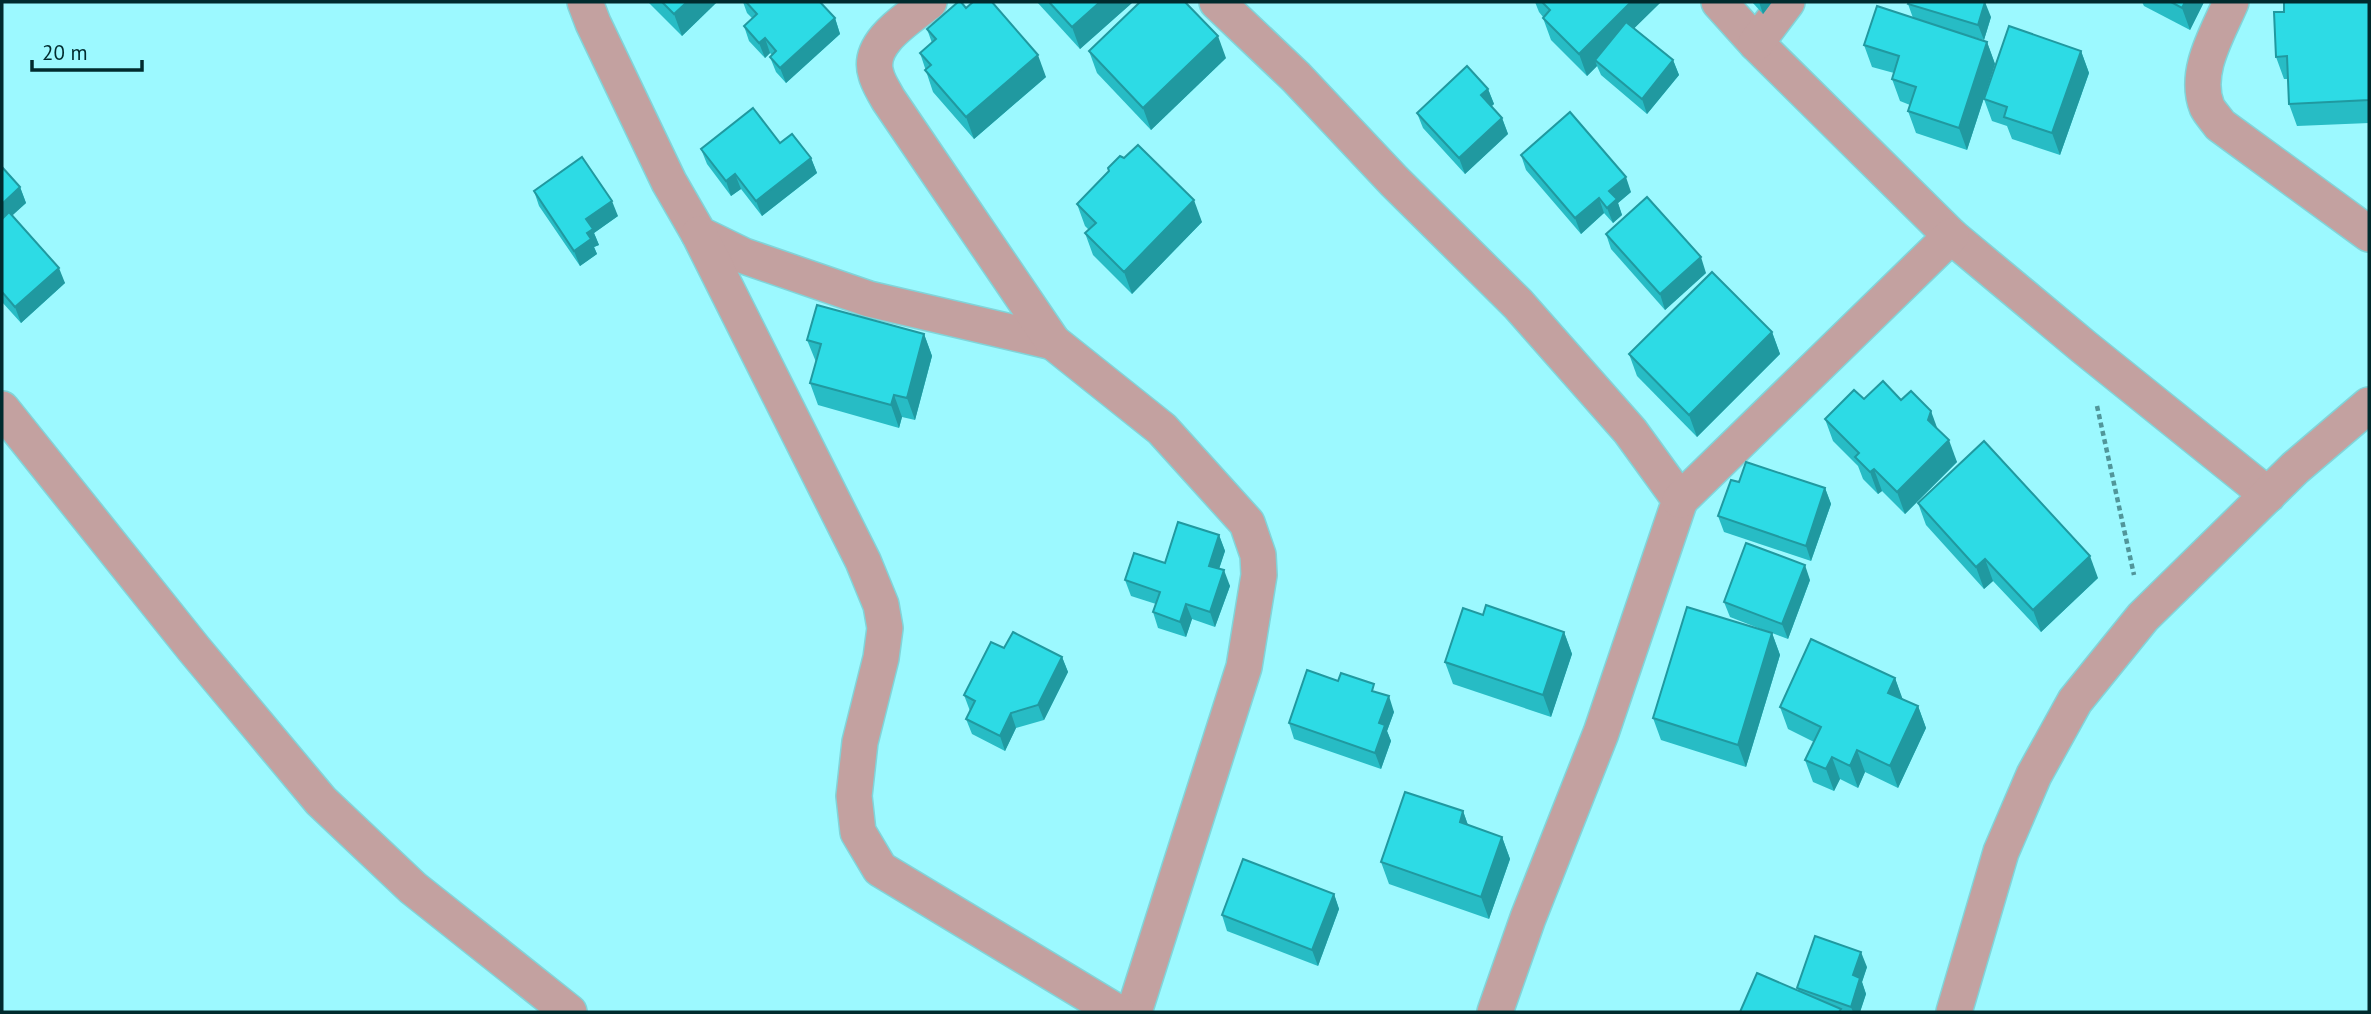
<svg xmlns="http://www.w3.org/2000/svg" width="2371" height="1014" viewBox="0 0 2371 1014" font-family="'PT Sans',sans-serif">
<rect width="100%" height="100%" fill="#9cf9ff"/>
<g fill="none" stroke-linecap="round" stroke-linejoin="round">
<defs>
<g id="street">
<polyline points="585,2 593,23 669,182 699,234 744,256 869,299 1053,342"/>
<path d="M929 2C909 18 866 43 876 74 878 83 884 91 888 99L1053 342 1162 429 1247 523 1258 555 1259 575 1244 667 1134 1012"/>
<polyline points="1217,2 1296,77 1394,181 1518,304 1630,431 1680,500 1601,733 1528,918 1495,1012"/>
<polyline points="1719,2 1756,43 1951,236 2084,347 2268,495"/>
<path d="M2231 2C2218 33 2193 72 2207 107 2210 113 2216 119 2220 125L2369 234"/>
<polyline points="1756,43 1787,2"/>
<polyline points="699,234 863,561 881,605 885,628 881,658 860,742 854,796 858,832 880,869 1117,1012"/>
<polyline points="2,409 194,649 321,801 413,888 569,1012"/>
<polyline points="1680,500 1951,236"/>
<polyline points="1954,1012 2001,852 2034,775 2075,701 2143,617 2295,468 2369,405"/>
</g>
</defs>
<use href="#street" stroke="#80d4d9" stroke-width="38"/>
<polyline stroke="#51969a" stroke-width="4.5" stroke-dasharray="5 3.5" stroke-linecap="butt" points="2097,406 2134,575"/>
<use href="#street" stroke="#c3a1a0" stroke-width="35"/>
</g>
<g fill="#27bcc5">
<polygon points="648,2 717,2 682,36"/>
<polygon points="743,2 820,2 835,18 840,34 786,83 776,72 770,57 772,55 770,53 765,58 749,41 744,26 752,18 747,13"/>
<polygon points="1037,2 1133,2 1080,49"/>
<polygon points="1535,2 1661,2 1634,28 1673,60 1679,75 1647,114 1601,75 1597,66 1587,76 1551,40 1543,18 1543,17 1539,12"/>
<polygon points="1752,2 1772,2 1763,14"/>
<polygon points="2142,2 2204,2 2190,30 2144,6"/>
<polygon points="2369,2 2369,123 2297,126 2289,104 2288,79 2284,79 2276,57 2284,12"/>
<polygon points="1908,4 1991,17 1984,40 1956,32 1987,42 1995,64 1967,150 1916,133 1908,111 1910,105 1900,101 1892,79 1894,73 1872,67 1864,45 1913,18"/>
<polygon points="966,8 1046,77 974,139 933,92 920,53 932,43 927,29"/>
<polygon points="1089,51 1226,58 1151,130 1097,73"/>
<polygon points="2081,51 2089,73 2060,155 2012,139 2007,126 1992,121 1984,99"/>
<polygon points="1488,89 1494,104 1491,106 1502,118 1508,134 1465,174 1423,128 1417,113"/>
<polygon points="780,143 811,158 817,173 762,216 741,189 731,196 707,164 701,149"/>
<polygon points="1521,155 1631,192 1618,203 1622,215 1613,223 1604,213 1581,234 1526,170"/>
<polygon points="2,167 20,187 26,203 12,215 65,283 21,323 2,302"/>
<polygon points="1108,168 1202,222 1132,294 1093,255 1085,233 1089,230 1085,226 1077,204 1109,171"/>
<polygon points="534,191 618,216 594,233 599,245 594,247 597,254 580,266 539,206"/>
<polygon points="1606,234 1706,273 1665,310 1611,249"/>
<polygon points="1772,332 1780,354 1697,437 1637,376 1629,354"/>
<polygon points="924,334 932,356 915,420 902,417 899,428 818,405 810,383 816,362 807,340"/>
<polygon points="1901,400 1938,430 1957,462 1905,514 1882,491 1878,494 1863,479 1858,466 1833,441 1825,419"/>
<polygon points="1739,482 1825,488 1831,504 1811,561 1724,532 1718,516"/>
<polygon points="1918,503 2098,578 2041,632 1993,581 1984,589 1926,525"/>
<polygon points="1219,535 1225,551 1219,569 1230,586 1215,627 1192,619 1186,637 1158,628 1153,612 1156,604 1131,596 1125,580 1165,563"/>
<polygon points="1810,580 1788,639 1772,633 1780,655 1746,767 1661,740 1653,718 1771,633 1730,617 1724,602"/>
<polygon points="1564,632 1572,654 1551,717 1453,684 1445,662"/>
<polygon points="1004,648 1062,657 1068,672 1044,720 1016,728 1005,751 972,734 966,719 970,711 964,695"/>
<polygon points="1895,678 1902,699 1918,706 1926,728 1898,788 1865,772 1858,788 1840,779 1834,791 1813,782 1805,760 1814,742 1788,729 1780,707"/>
<polygon points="1338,681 1377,693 1394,712 1387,731 1391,741 1381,769 1294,739 1289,723"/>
<polygon points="1463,811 1468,825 1502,837 1510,859 1489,919 1389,884 1381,862"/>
<polygon points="1334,894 1339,909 1318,966 1227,931 1222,915"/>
<polygon points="1867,967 1862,982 1866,994 1860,1012 1740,1012 1798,990 1797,988"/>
</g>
<g fill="#2099a0">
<polygon points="687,2 717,2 682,36 674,14"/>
<polygon points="1100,2 1133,2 1080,49 1072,27"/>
<polygon points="1631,2 1661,2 1599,63 1595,60 1597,66 1587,76 1579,54"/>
<polygon points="1759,2 1772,2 1763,14"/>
<polygon points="1985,2 1991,17 1984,40 1978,25"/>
<polygon points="2185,2 2204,2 2190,30 2182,8"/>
<polygon points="835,18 840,34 786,83 780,68"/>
<polygon points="1218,36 1226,58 1151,130 1143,108"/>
<polygon points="765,38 770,53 765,58 759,43"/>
<polygon points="1987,42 1995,64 1967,150 1959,128"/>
<polygon points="2081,51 2089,73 2060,155 2052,133"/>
<polygon points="1038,55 1046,77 974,139 966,117"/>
<polygon points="1673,60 1679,75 1647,114 1642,99"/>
<polygon points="1488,89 1494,104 1487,111 1481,95"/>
<polygon points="1502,118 1508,134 1465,174 1459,158"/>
<polygon points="811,158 817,173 762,216 756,201"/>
<polygon points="735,174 741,189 731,196 726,181"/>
<polygon points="1626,177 1631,192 1618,203 1622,215 1613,223 1607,208 1609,191"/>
<polygon points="20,187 26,203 2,225 2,204"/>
<polygon points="1599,198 1604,213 1581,234 1575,218"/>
<polygon points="1194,200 1202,222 1132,294 1124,272"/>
<polygon points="612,201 618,216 594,233 599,245 594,247 597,254 580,266 574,251 587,233 586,219"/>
<polygon points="1701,257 1706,273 1665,310 1660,294"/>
<polygon points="59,268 65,283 21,323 15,307"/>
<polygon points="1772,332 1780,354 1697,437 1689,415"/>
<polygon points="924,334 932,356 915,420 907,398"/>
<polygon points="894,395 902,417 899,428 891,405"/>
<polygon points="1931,411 1939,433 1928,420"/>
<polygon points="1949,440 1957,462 1905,514 1897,492"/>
<polygon points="1874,469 1882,491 1878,494 1870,472"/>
<polygon points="1825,488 1831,504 1811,561 1806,546"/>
<polygon points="1219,535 1225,551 1215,581 1209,566"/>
<polygon points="2090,556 2098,578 2041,632 2033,610"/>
<polygon points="1985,559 1993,581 1984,589 1976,567"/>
<polygon points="1805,565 1810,580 1788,639 1782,624"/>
<polygon points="1224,570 1230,586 1215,627 1210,612"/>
<polygon points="1186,604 1192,619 1186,637 1180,622"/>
<polygon points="1564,632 1572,654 1551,717 1543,695"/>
<polygon points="1772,633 1780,655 1746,767 1738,745"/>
<polygon points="1062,657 1068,672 1044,720 1038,705"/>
<polygon points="1895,678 1903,700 1888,693"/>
<polygon points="1389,696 1394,712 1387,731 1391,741 1381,769 1375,753 1379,723"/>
<polygon points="1918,706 1926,728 1898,788 1890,766"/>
<polygon points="1011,713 1016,728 1005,751 1000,736"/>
<polygon points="1857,750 1865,772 1858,788 1850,766"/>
<polygon points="1832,757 1840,779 1834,791 1826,769"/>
<polygon points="1463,811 1471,834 1460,822"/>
<polygon points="1502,837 1510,859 1489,919 1481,897"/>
<polygon points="1334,894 1339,909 1318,966 1312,950"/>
<polygon points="1861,952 1867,967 1862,982 1866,994 1860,1012 1853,1012 1851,1007 1853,975"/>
</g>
<g fill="#2ddbe5" stroke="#2099a0" stroke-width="2">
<polygon points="662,2 687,2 674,14"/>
<polygon points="746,2 820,2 835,18 780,68 770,57 776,51 765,38 759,43 744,26 757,14"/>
<polygon points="958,2 961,2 966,8 973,2 992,2 1038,55 966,117 925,70 931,65 920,53 936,39 927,29"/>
<polygon points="1049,2 1100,2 1072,27"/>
<polygon points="1140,2 1185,2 1218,36 1143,108 1089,51"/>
<polygon points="1542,2 1631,2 1579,54 1543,18 1550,10"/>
<polygon points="1909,2 1985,2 1978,25 1908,4"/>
<polygon points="2171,2 2185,2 2182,8"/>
<polygon points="2284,2 2369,2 2369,100 2289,104 2287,56 2276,57 2274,12 2284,12"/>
<polygon points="1877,6 1987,42 1959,128 1908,111 1916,87 1892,79 1899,56 1864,45"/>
<polygon points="1626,22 1673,60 1642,99 1595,60"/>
<polygon points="2009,26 2081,51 2052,133 2004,117 2007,107 1984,99"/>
<polygon points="1467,66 1488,89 1481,95 1502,118 1459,158 1417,113"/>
<polygon points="753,108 780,143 792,134 811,158 756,201 735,174 726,181 701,149"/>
<polygon points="1570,112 1626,177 1609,191 1617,199 1607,208 1599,198 1575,218 1521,155"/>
<polygon points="1138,145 1194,200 1124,272 1085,233 1096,223 1077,204 1109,171 1108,168 1120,156 1124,158"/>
<polygon points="582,157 612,201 586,219 593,229 587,233 591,239 574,251 534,191"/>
<polygon points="2,167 20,187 2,204"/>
<polygon points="1647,197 1701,257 1660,294 1606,234"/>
<polygon points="9,212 59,268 15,307 2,292 2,219"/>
<polygon points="1712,272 1772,332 1689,415 1629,354"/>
<polygon points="817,305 924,334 907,398 894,395 891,405 810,383 821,344 807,340"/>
<polygon points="1883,381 1901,400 1911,391 1931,411 1928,420 1949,440 1897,492 1874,469 1870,472 1855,457 1859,453 1825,419 1854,390 1864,399"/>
<polygon points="1984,441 2090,556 2033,610 1985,559 1976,567 1918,503"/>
<polygon points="1746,462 1825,488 1806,546 1718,516 1731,480 1739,482"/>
<polygon points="1178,522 1219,535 1209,566 1224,570 1210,612 1186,604 1180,622 1153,612 1160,592 1125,580 1134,553 1165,563"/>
<polygon points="1746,543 1805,565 1782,624 1724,602"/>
<polygon points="1486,605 1564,632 1543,695 1445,662 1463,608 1483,615"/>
<polygon points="1687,607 1772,633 1738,745 1653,718"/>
<polygon points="1013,632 1062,657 1038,705 1011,713 1000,736 966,719 975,701 964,695 991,642 1004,648"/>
<polygon points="1811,639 1895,678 1888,693 1918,706 1890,766 1857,750 1850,766 1832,757 1826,769 1805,760 1821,727 1780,707"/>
<polygon points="1307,670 1338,681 1341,673 1374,684 1372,691 1389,696 1379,723 1385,725 1375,753 1289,723"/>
<polygon points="1405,792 1463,811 1460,822 1502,837 1481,897 1381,862"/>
<polygon points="1243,859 1334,894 1312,950 1222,915"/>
<polygon points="1815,936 1861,952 1853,975 1860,978 1851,1007 1797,988"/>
<polygon points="1757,973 1841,1009 1839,1012 1740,1012"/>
</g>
<rect width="2371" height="1014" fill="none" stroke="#002b2e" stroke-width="7"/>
<path d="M32 60v10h110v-10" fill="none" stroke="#002b2e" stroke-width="3.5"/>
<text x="42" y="60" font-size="21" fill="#002b2e" stroke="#9cf9ff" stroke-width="5" paint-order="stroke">20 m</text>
</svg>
